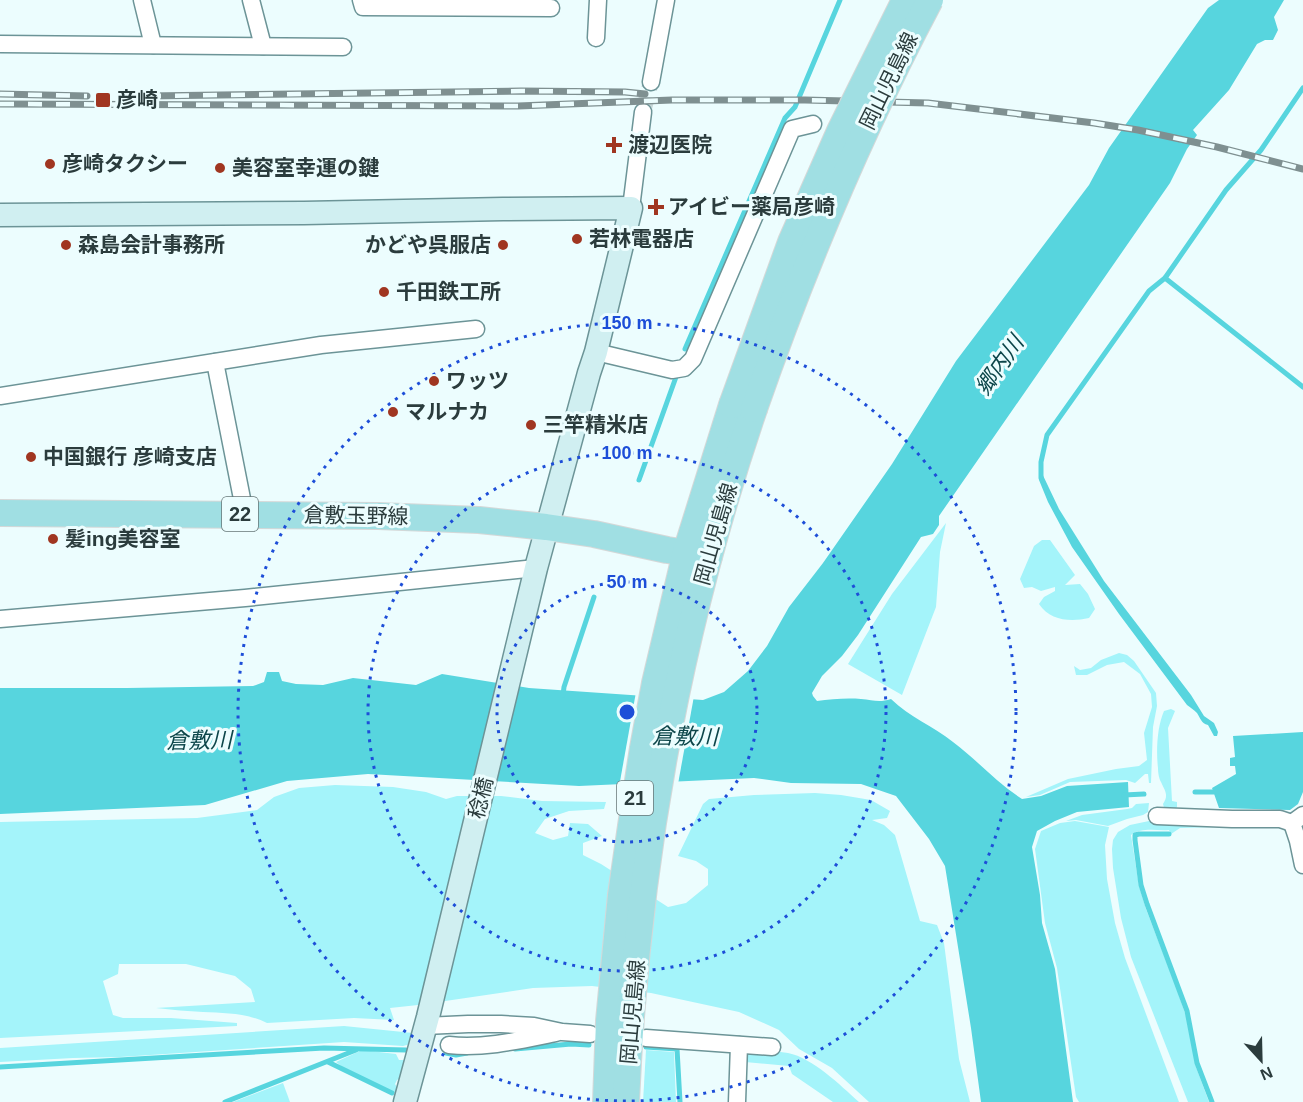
<svg xmlns="http://www.w3.org/2000/svg" width="1303" height="1102" viewBox="0 0 1303 1102" font-family="Helvetica,'Noto Sans JP',sans-serif">
<rect width="100%" height="100%" fill="#ecfdfe"/>
<g fill="#a4f4fa">
<polygon points="946,523 940,552 936,607 902,695 848,664 892,594"/>
<path d="M1042 540H1050L1075 575 1065 585 1080 584 1088 594 1095 609 1089 618C1071 622 1050 621 1039 604L1044 597 1055 591V587L1041 591 1032 587 1024 588 1020 579 1034 546Z"/>
<polygon points="1119,653 1127,655 1134,661 1156,693 1157,706 1153,727 1151,783 1149,783 1148,774 1145,774 1135,783 1126,780 1070,782 1040,795 1026,797 1068,779 1116,769 1139,766 1147,760 1144,733 1152,707 1151,694 1140,674 1124,662 1107,665 1087,675 1076,675 1074,666 1080,670 1091,668 1101,660"/>
<path d="M1171 709 1175 711 1168 728 1172 801 1177 802V807L1175 810 1165 811 1163 804C1169 795 1165 791 1161 782 1159 779 1158 773 1158 768 1156 751 1157 727 1164 711Z"/>
<path d="M335 785 393 787 426 792 446 799 457 796H501L542 801 606 802 604 809 569 811 545 819 535 833 553 840 568 836 570 823 588 824 602 836 583 843V855L601 864 668 907 686 903 708 885V869L696 861 678 856 703 804 709 799 754 795 815 793 841 795 871 800 890 811 887 818 872 820 884 825 895 835 920 921 937 925 944 943 959 1059 970 1102H869L832 1068 799 1049 779 1030 739 1012 651 993 592 986 533 988 418 1005 390 1008 394 1020 354 1018 267 1023C247 1013 225 1013 203 1012 188 1011 172 1010 156 1008L255 1002 251 989 235 976 186 964H119L118 974 103 981 113 1015 123 1018H171L237 1023V1026L0 1038V822L197 818 257 810 274 797 299 788Z"/>
<polygon points="1149,803 1148,812 1143,815 1127,819 1108,826 1076,820 1066,821 1082,815 1127,809 1132,808 1136,804"/>
<path d="M1161 820 1256 826 1180 828 1171 834 1169 830C1156 831 1142 827 1131 835L1139 886 1146 909 1176 987 1186 1016 1196 1067 1209 1102H1188L1131 957 1121 918 1113 868 1112 849 1113 840 1118 832 1130 825 1149 821Z"/>
<polygon points="1075,821 1109,827 1105,845 1107,879 1115,923 1125,958 1179,1102 1079,1102 1076,1097 1057,968 1045,923 1035,849 1041,831 1060,823"/>
<polygon points="344,1026 413,1033 410,1044 403,1046 344,1042 120,1057 73,1058 0,1062 0,1048"/>
<polygon points="362,1050 396,1054 399,1060 405,1060 401,1078 397,1080 395,1084 398,1089 397,1094 344,1068 336,1062"/>
<polygon points="646,1050 674,1052 676,1102 643,1102"/>
<path d="M759 1052C768 1052 778 1051 788 1053 813 1058 840 1085 859 1102H833L792 1074 789 1066 745 1062V1057L749 1054Z"/>
<polygon points="283,1083 290,1102 233,1102"/>
</g>
<g fill="#57d5de">
<path d="M1219 0H1284L1274 17 1278 30 1273 40H1265L1257 44 1229 90 1193 130 1197 135 1187 149 1170 183 939 516V525L933 534 921 537 858 635 842 656 822 676 812 693 813 696 817 701C831 699 847 698 861 699 873 700 879 703 891 699 909 717 933 726 953 742 977 760 997 783 1022 799L1041 796 1067 786 1128 782 1129 807 1077 812 1055 821 1037 831 1032 847 1040 895 1042 923 1055 969 1073 1102H981L971 1028 945 866 929 839 896 796 861 784 791 783 754 778 579 786 368 774 287 781 205 805 0 814V688H127L253 686 264 682 267 672H279L282 681 296 684 323 685 353 678 416 685 442 674 529 688 703 700 724 692 748 671 767 646 789 607 823 563 892 464 956 361 1089 185 1109 148 1208 8Z"/>
<path d="M1039 467 1059 509 1104 581 1191 695 1204 716 1214 723 1218 732 1217 736H1214L1208 725C1201 723 1201 719 1197 713 1194 710 1190 707 1187 705L1119 614 1072 547 1048 502 1039 480Z"/>
<polygon points="1303,732 1303,792 1298,804 1290,810 1219,808 1212,788 1236,774 1235,766 1230,766 1230,758 1235,757 1233,736"/>
</g>
<polygon fill="#ecfdfe" points="636,692 694,696 678,784 619,787"/>
<g fill="none" stroke-linecap="round" stroke-linejoin="round">
<g stroke="#57d5de" stroke-width="5">
<polyline points="1165,278 1303,387"/>
<polyline points="685,349 785,118 795,107 840,0"/>
<polyline points="1041,478 1041,462 1047,435 1149,291 1165,278 1226,190 1261,150 1303,88"/>
<polyline points="639,480 676,377"/>
<polyline points="563,695 564,687 594,597"/>
<polyline points="1195,792 1214,792 1220,790"/>
<polyline points="1124,795 1144,794"/>
<polyline points="1169,834 1139,834 1135,835 1135,840 1141,885 1147,904 1187,1011 1197,1063 1212,1102"/>
<polyline points="646,1047 677,1049 680,1102"/>
<polyline points="515,1049 571,1044 589,1045"/>
<polyline points="446,1053 456,1055 467,1053"/>
<polyline points="328,1062 392,1093"/>
<polyline points="0,1067 324,1048 406,1050"/>
<polyline points="225,1102 356,1050"/>
</g>
<polyline stroke="#c5d6d7" stroke-width="16" stroke-dasharray="16 8" stroke-linecap="butt" points="643,112 651,82"/>
<defs>
<g id="street">
<polyline points="142,0 153,45"/>
<polyline points="251,0 263,46"/>
<polyline points="361,0 363,7 551,8"/>
<polyline points="596,38 598,0"/>
<polyline points="0,44 343,47"/>
<polyline points="651,82 666,0"/>
<polyline points="631,208 643,112"/>
<polyline points="596,352 672,370 684,368 693,359 792,129 813,124"/>
<polyline points="215,362 245,514"/>
<polyline points="0,396 321,345 476,329"/>
<polyline points="0,619 245,598 536,568"/>
<polyline points="1303,815 1292,823 1298,841 1303,865"/>
<polyline points="1157,816 1232,819 1280,819 1292,823"/>
<polyline points="425,1026 468,1024 501,1024 534,1026 562,1032 590,1034"/>
<polyline points="646,1038 772,1047"/>
<path d="M449 1045C484 1049 521 1040 556 1033"/>
<polyline points="737,1102 739,1045"/>
</g>
<polyline id="secondary" points="0,215 304,213 503,209 631,208 596,352 589,373 536,568 428,1017 405,1102"/>
<g id="primary">
<polyline points="0,513 378,516 479,520 546,527 594,534 667,550 709,556"/>
<polyline points="606,1102 609,1021 621,895 631,826 643,748 655,683 686,552 732,405"/>
<path d="M626 1102C636 867 678 632 754 409"/>
</g>
</defs>
<use href="#street" stroke="#6c9497" stroke-width="19"/>
<use href="#secondary" stroke="#6c9497" stroke-width="25"/>
<use href="#primary" stroke="#d5d8d8" stroke-width="28"/>
<use href="#street" stroke="#fff" stroke-width="16"/>
<use href="#secondary" stroke="#d0eff1" stroke-width="22"/>
<use href="#primary" stroke="#a0dfe3" stroke-width="26"/>
<defs>
<g id="rail">
<polyline points="0,94 87,96"/>
<polyline points="147,96 521,91 625,92 645,94"/>
<polyline points="0,104 518,106 672,100 805,100 928,103 1094,123 1138,130 1217,147 1303,169"/>
</g>
</defs>
<use href="#rail" stroke="#7f9091" stroke-width="7"/>
<use href="#rail" stroke="#ecfdfe" stroke-width="4.5" stroke-dasharray="14" stroke-linecap="butt"/>
<defs>
<g id="primary-bridge">
<polyline points="732,405 791,242 840,131 905,0"/>
<path d="M754 409C803 268 860 132 930 0"/>
</g>
</defs>
<use href="#primary-bridge" stroke="#d5d8d8" stroke-width="28" stroke-linecap="butt"/>
<use href="#primary-bridge" stroke="#a0dfe3" stroke-width="26"/>
</g>
<g fill="none" stroke="#1d4ed8" stroke-width="3" stroke-dasharray="3 6">
<circle cx="627" cy="712" r="130"/>
<circle cx="627" cy="712" r="259"/>
<circle cx="627" cy="712" r="389"/>
</g>
<g fill="#a03621" stroke="#ecfdfe" stroke-width="2">
<rect x="95" y="92" width="16" height="16" rx="3"/>
<path d="M611 136h6v6h6v6h-6v6h-6v-6h-6v-6h6z"/>
<circle cx="50" cy="164" r="6"/>
<circle cx="220" cy="168" r="6"/>
<path d="M653 198h6v6h6v6h-6v6h-6v-6h-6v-6h6z"/>
<circle cx="577" cy="239" r="6"/>
<circle cx="66" cy="245" r="6"/>
<circle cx="503" cy="245" r="6"/>
<circle cx="384" cy="292" r="6"/>
<circle cx="434" cy="381" r="6"/>
<circle cx="393" cy="412" r="6"/>
<circle cx="531" cy="425" r="6"/>
<circle cx="31" cy="457" r="6"/>
<circle cx="53" cy="539" r="6"/>
</g>
<g text-anchor="middle" stroke-width="6" stroke-linejoin="round" paint-order="stroke">
<g fill="#ecfdfe" stroke="#657677" stroke-width="1.5">
<rect x="222" y="497" width="36" height="34" rx="4.5"/>
<rect x="617" y="781" width="36" height="34" rx="4.5"/>
</g>
<g font-size="20" font-weight="bold" fill="#2b3c3d">
<text x="240" y="521">22</text>
<text x="635" y="805">21</text>
</g>
<g font-size="21" fill="#2b3c3d" stroke="#ecfdfe">
<text transform="translate(889 81) rotate(-64)" y="7">岡山児島線</text>
<text transform="translate(356 516) rotate(1)" y="7">倉敷玉野線</text>
<text transform="translate(716 534) rotate(-74)" y="7">岡山児島線</text>
<text transform="translate(481 798) rotate(-76)" y="7">稔橋</text>
<text transform="translate(633 1012) rotate(-85)" y="7">岡山児島線</text>
</g>
<g font-size="21" font-weight="bold" fill="#2b3c3d" stroke="#ecfdfe" text-anchor="start">
<text x="116" y="107">彦崎</text>
<text x="628" y="152">渡辺医院</text>
<text x="62" y="171">彦崎タクシー</text>
<text x="232" y="175">美容室幸運の鍵</text>
<text x="668" y="214">アイビー薬局彦崎</text>
<text x="589" y="246">若林電器店</text>
<text x="78" y="252">森島会計事務所</text>
<text x="491" y="252" text-anchor="end">かどや呉服店</text>
<text x="396" y="299">千田鉄工所</text>
<text x="446" y="388">ワッツ</text>
<text x="405" y="419">マルナカ</text>
<text x="543" y="432">三竿精米店</text>
<text x="43" y="464">中国銀行 彦崎支店</text>
<text x="65" y="546">髪ing美容室</text>
</g>
<g font-size="22" font-style="italic" fill="#0c464a" stroke="#ecfdfe">
<text transform="translate(999 365) rotate(-55)" y="8">郷内川</text>
<text transform="translate(685 736) rotate(1)" y="8">倉敷川</text>
<text transform="translate(199 740) rotate(-1)" y="8">倉敷川</text>
</g>
</g>
<circle cx="627" cy="712" r="9" fill="#1d4ed8" stroke="#ecfdfe" stroke-width="3"/>
<g font-size="18" text-anchor="middle" font-weight="bold" fill="#1d4ed8" stroke="#ecfdfe" stroke-width="6" stroke-linejoin="round" paint-order="stroke">
<text x="627" y="329">150 m</text>
<text x="627" y="459">100 m</text>
<text x="627" y="588">50 m</text>
</g>
<g transform="translate(1261 1060) rotate(158)" stroke="#ecfdfe" stroke-width="4.5" paint-order="stroke">
<path d="M0-4.5L10 22L0 15L-10 22Z" fill="#2b3c3d"/>
<text y="-9" font-size="16" font-weight="bold" text-anchor="middle" fill="#2b3c3d">N</text>
</g>
</svg>
